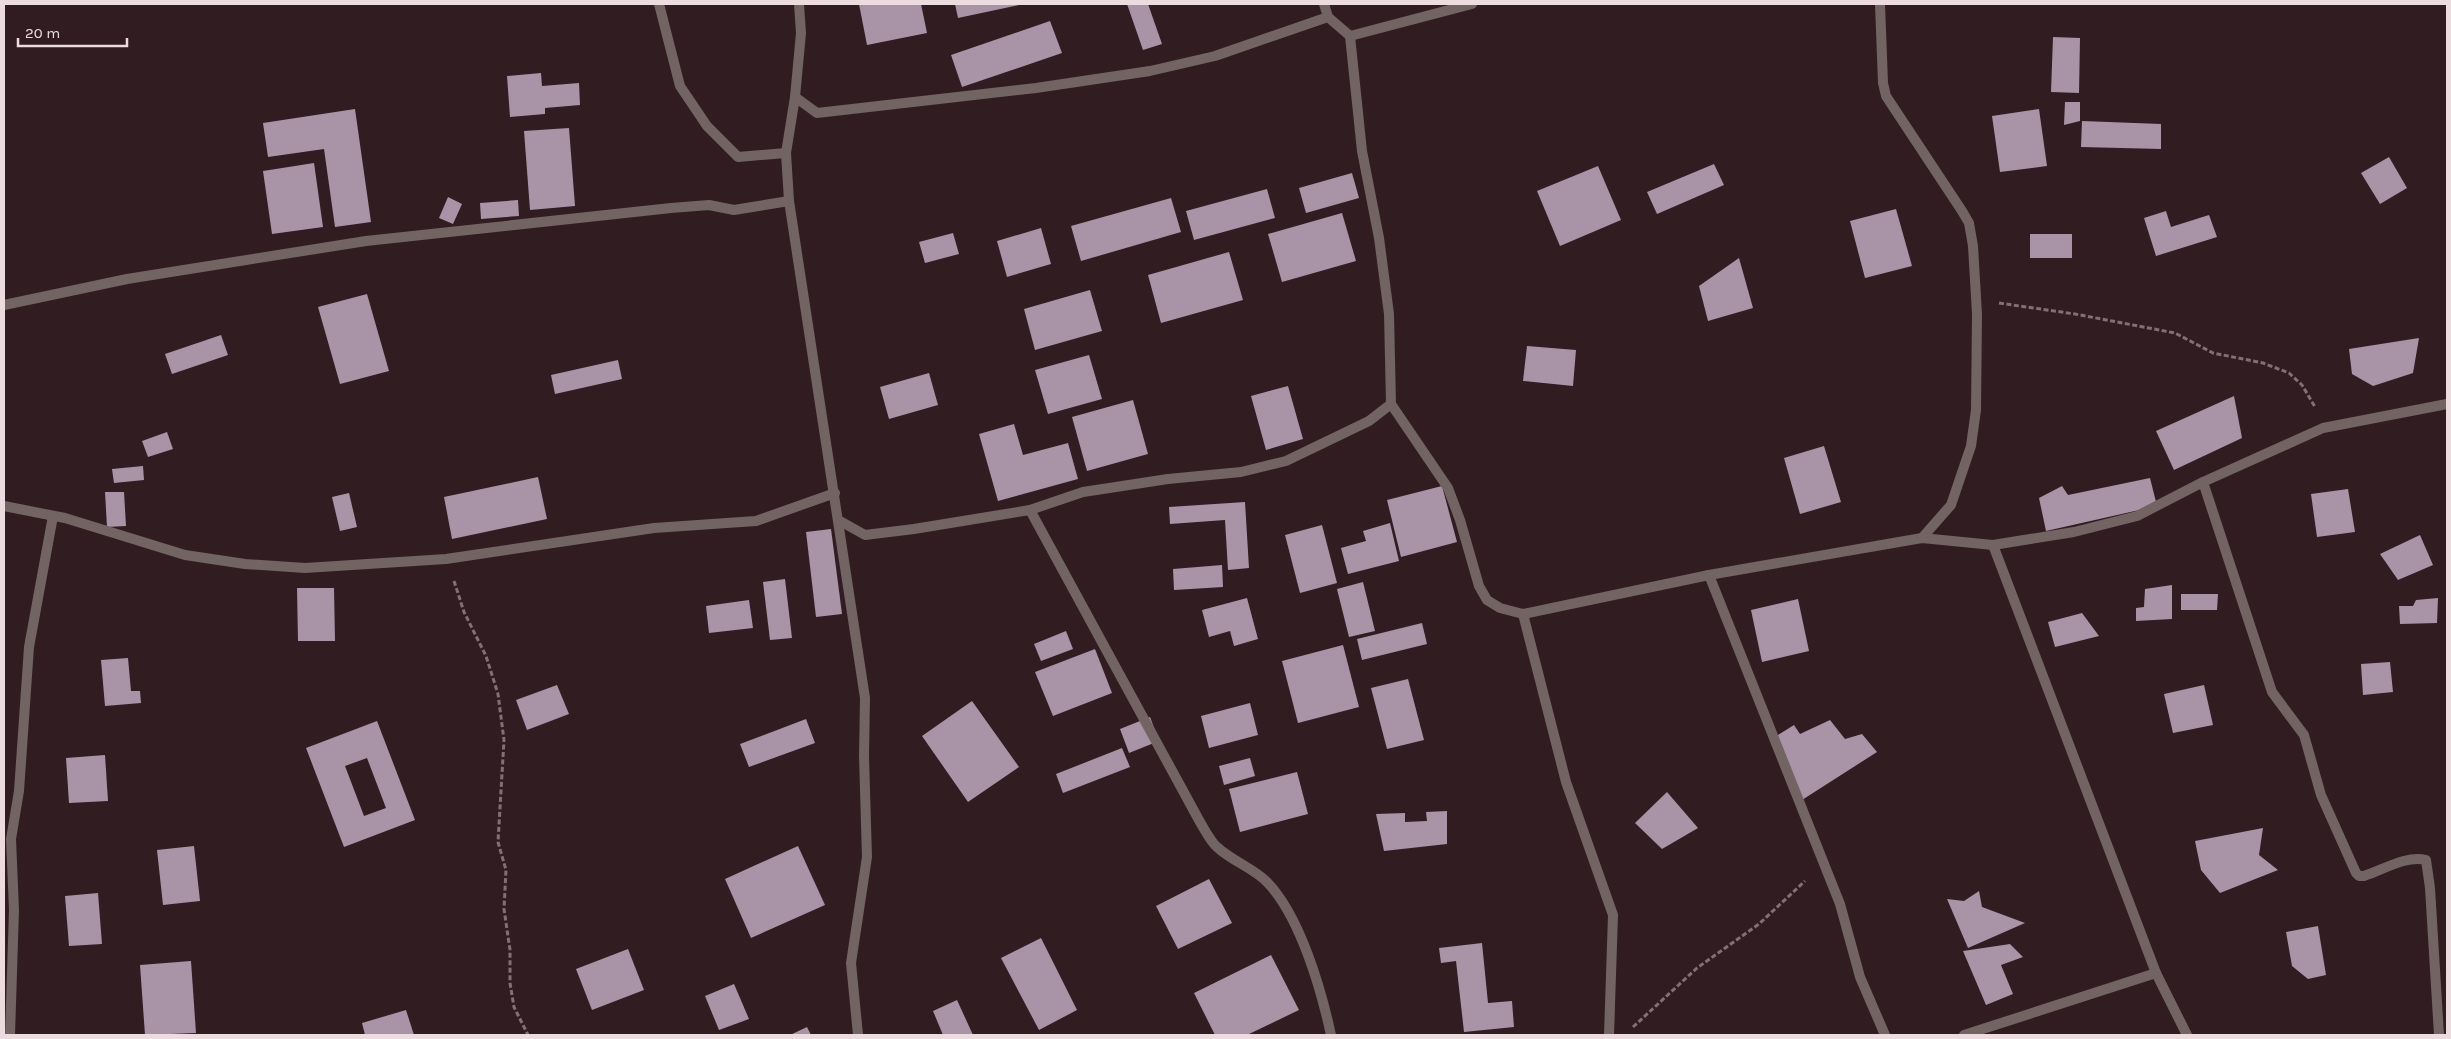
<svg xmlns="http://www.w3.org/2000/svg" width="2451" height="1039" viewBox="0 0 2451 1039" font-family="Karla,sans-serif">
<rect width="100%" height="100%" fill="#311c22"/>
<g fill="#a994a7" fill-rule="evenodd">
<polygon points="859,4 921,4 927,33 867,45"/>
<polygon points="955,4 1019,4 1019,5 958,18"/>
<polygon points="1127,4 1148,4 1162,44 1143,50"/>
<polygon points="1050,21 1062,53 962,87 951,55"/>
<polygon points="2053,37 2080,38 2079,93 2051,92"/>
<polygon points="541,73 542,86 579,83 580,105 545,108 545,114 510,117 507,76"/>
<polygon points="2065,102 2080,102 2080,121 2064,125"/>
<polygon points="355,109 371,222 335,227 324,149 268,157 263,123"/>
<polygon points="2039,109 2047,166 2000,172 1992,116"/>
<polygon points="2082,121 2161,124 2161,149 2081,147"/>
<polygon points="569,128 575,206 530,210 524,131"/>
<polygon points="2389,157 2407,188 2380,204 2361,173"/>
<polygon points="314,163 323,227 272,234 263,171"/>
<polygon points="1714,164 1724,185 1657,214 1647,192"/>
<polygon points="1598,166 1621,220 1560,246 1537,191"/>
<polygon points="1352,173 1359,198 1306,213 1299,188"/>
<polygon points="1267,189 1275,218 1194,240 1186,211"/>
<polygon points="448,197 462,204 453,224 439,218"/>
<polygon points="1171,198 1181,232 1081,261 1071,226"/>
<polygon points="518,200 519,216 481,219 480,203"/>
<polygon points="1896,209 1912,266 1865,278 1850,221"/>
<polygon points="2166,211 2171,227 2209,215 2217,237 2156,256 2144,218"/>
<polygon points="1342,213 1356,261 1282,282 1268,234"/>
<polygon points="1041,228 1051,264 1007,277 997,241"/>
<polygon points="953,233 959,254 925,263 919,242"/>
<rect x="2030" y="234" width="42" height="24"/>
<polygon points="1229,252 1243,300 1161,323 1148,275"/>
<polygon points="1739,258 1753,308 1708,321 1699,286"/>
<polygon points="1090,290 1102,331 1035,350 1024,309"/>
<polygon points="367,294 389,371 340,384 318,307"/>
<polygon points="221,335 228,355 172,374 165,354"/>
<polygon points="2419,338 2413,373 2373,386 2352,374 2349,349"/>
<polygon points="1527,346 1576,350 1573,386 1523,381"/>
<polygon points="1089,355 1102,399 1048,414 1035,370"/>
<polygon points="618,360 622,379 555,394 551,375"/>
<polygon points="929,373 938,405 889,419 880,387"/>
<polygon points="1288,386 1303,439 1266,450 1251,396"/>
<polygon points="2234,396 2242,438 2174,470 2156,431"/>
<polygon points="1133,400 1148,454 1087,471 1072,417"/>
<polygon points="1014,424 1023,455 1068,443 1078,479 998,501 979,434"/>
<polygon points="167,432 173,449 148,457 142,441"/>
<polygon points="1824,446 1841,502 1800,514 1784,458"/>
<polygon points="143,466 144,480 114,483 112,469"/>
<polygon points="538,477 547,519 452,539 444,497"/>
<polygon points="2150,478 2157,506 2046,531 2039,498 2062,486 2068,495"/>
<polygon points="1442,486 1457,542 1401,557 1387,500"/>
<polygon points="2348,489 2355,532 2317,537 2311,494"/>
<polygon points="105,492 124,492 126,526 107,527"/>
<polygon points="349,493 357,527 340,531 332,497"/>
<polygon points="1245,502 1249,568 1228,570 1225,520 1170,524 1169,507"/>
<polygon points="1390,523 1399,561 1348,574 1341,548 1366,541 1363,531"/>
<polygon points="1322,525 1337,583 1300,593 1285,535"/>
<polygon points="831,529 842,614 816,617 806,532"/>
<polygon points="2420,535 2433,565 2398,580 2380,554"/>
<polygon points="1222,565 1223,587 1174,590 1173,569"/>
<polygon points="785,579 792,638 770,640 763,582"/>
<polygon points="1363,582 1375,631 1349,637 1337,589"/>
<polygon points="2172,585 2172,619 2136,621 2136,608 2144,607 2145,589"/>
<polygon points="297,588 334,588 335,641 298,641"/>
<polygon points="2181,594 2218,594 2217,610 2181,610"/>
<polygon points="1247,598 1258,639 1234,646 1230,631 1209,637 1202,610"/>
<polygon points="2438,598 2437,623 2400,624 2399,606 2413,606 2416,600"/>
<polygon points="1798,599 1809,651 1762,662 1751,610"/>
<polygon points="749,600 753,628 709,633 706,606"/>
<polygon points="2082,613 2099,636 2055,647 2048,622"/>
<polygon points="1422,623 1427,644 1362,660 1357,639"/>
<polygon points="1066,631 1073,649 1041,661 1034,644"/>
<polygon points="1343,645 1359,707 1298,723 1282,661"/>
<polygon points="1095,649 1112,693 1053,716 1035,672"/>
<polygon points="128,658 131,691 140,691 141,703 105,706 101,660"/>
<polygon points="2390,662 2393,692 2363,695 2361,664"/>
<polygon points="1408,679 1424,740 1387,749 1371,688"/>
<polygon points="557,685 569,714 527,730 516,700"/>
<polygon points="2204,685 2213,725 2173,733 2164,694"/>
<polygon points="972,701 1019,767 968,802 922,736"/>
<polygon points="1250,703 1258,735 1209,748 1201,716"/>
<polygon points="1150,717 1159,741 1129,753 1120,729"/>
<polygon points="806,719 815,743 749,767 740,744"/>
<polygon points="1830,720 1845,739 1862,734 1877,752 1802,800 1773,738 1794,725 1800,734"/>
<path d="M377 721 415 820 344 847 306 748ZM367 758 386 808 364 816 345 766Z"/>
<polygon points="1122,748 1130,767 1063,793 1056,774"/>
<polygon points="105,755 108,801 69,803 66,758"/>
<polygon points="1250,758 1255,776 1224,785 1219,766"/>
<polygon points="1297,772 1308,814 1240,832 1229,789"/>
<polygon points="1667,792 1698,828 1662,849 1635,823"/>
<polygon points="1447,811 1447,844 1384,851 1376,814 1405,813 1405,822 1427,821 1426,812"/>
<polygon points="2263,828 2259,855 2278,870 2220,893 2201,870 2195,841"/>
<polygon points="194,846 200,901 163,905 157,850"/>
<polygon points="798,846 825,905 751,938 725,879"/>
<polygon points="1209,879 1232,923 1178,949 1156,906"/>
<polygon points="1979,891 1982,907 2025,923 1968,948 1947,899 1964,901"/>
<polygon points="98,893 102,944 69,946 65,896"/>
<polygon points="2318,926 2326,975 2308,979 2292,966 2286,932"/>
<polygon points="1041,938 1077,1010 1039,1030 1001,958"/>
<polygon points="1482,943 1488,1003 1512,1001 1514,1027 1464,1032 1456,961 1441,963 1439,948"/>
<polygon points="2010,944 2023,957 2001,965 2013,994 1986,1005 1963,951"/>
<polygon points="628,949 644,990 592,1010 576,969"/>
<polygon points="1271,955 1299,1010 1247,1035 1215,1035 1194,993"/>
<polygon points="191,961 196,1033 145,1035 140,965"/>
<polygon points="734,984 749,1019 719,1030 705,996"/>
<polygon points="957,1000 973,1035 943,1035 933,1011"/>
<polygon points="406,1010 414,1035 365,1035 362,1023"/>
<polygon points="807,1027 811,1035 790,1035"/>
</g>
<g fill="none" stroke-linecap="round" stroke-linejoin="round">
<g stroke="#827075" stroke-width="3" stroke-dasharray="5 2.5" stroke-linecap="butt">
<polyline points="1999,303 2075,314 2175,333 2213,353 2263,363 2289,373 2302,385 2315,407"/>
<polyline points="454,581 464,612 486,656 498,694 504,740 498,842 506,870 504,909 510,950 510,983 514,1007 528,1035"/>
<polyline points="1633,1027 1697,968 1759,924 1805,881"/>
</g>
<g stroke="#716462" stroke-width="10">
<polyline points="659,4 680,86 707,126 738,157 786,153"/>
<polyline points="799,4 801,33 795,97 786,153 789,201 865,698 864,756 867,857 851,963 858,1035"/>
<polyline points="1324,4 1328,17 1350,36 1362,151 1379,238 1389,314 1391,404 1448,488 1460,520 1479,586 1487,600 1500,608 1523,614 1566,782 1613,915 1609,1035"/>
<polyline points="1880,4 1883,83 1886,96 1962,211 1969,223 1973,246 1977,314 1976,410 1971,446 1951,505 1922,538"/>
<polyline points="1350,36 1472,4"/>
<polyline points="795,97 817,113 1036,88 1150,71 1215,56 1328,17"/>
<polyline points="4,305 127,279 366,241 671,208 709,205 734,210 789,201"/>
<path d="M2203 482 2272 692 2304 735 2321 795 2356 873 2359 876H2364C2383 870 2406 855 2426 860L2430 888 2439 1035"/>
<polyline points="4,506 65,518 185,555 245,564 305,568 446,559 654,528 756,521 835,493"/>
<path d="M1030 510 1200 822C1205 830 1210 841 1217 847 1232 861 1253 868 1267 882 1300 916 1321 989 1331 1035"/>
<polyline points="840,521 865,535 914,529 1030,510 1083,492 1168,479 1241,472 1286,461 1369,421 1391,404"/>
<polyline points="1993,545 2156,973 2187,1035"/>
<polyline points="1709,575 1840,904 1860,977 1885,1035"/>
<polyline points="1523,614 1709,575 1922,538 1993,545 2074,532 2137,516 2203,482 2323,428 2447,404"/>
<polyline points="10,1035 14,910 11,839 19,791 29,647 53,516"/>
<polyline points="1964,1035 2156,973"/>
</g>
</g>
<rect width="2451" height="1039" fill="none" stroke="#ecdce0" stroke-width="10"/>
<path d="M18 38v8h109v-8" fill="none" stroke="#ecdce0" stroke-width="2.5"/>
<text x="25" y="38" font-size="15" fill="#ecdce0" stroke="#311c22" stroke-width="4" paint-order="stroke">20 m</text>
</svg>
